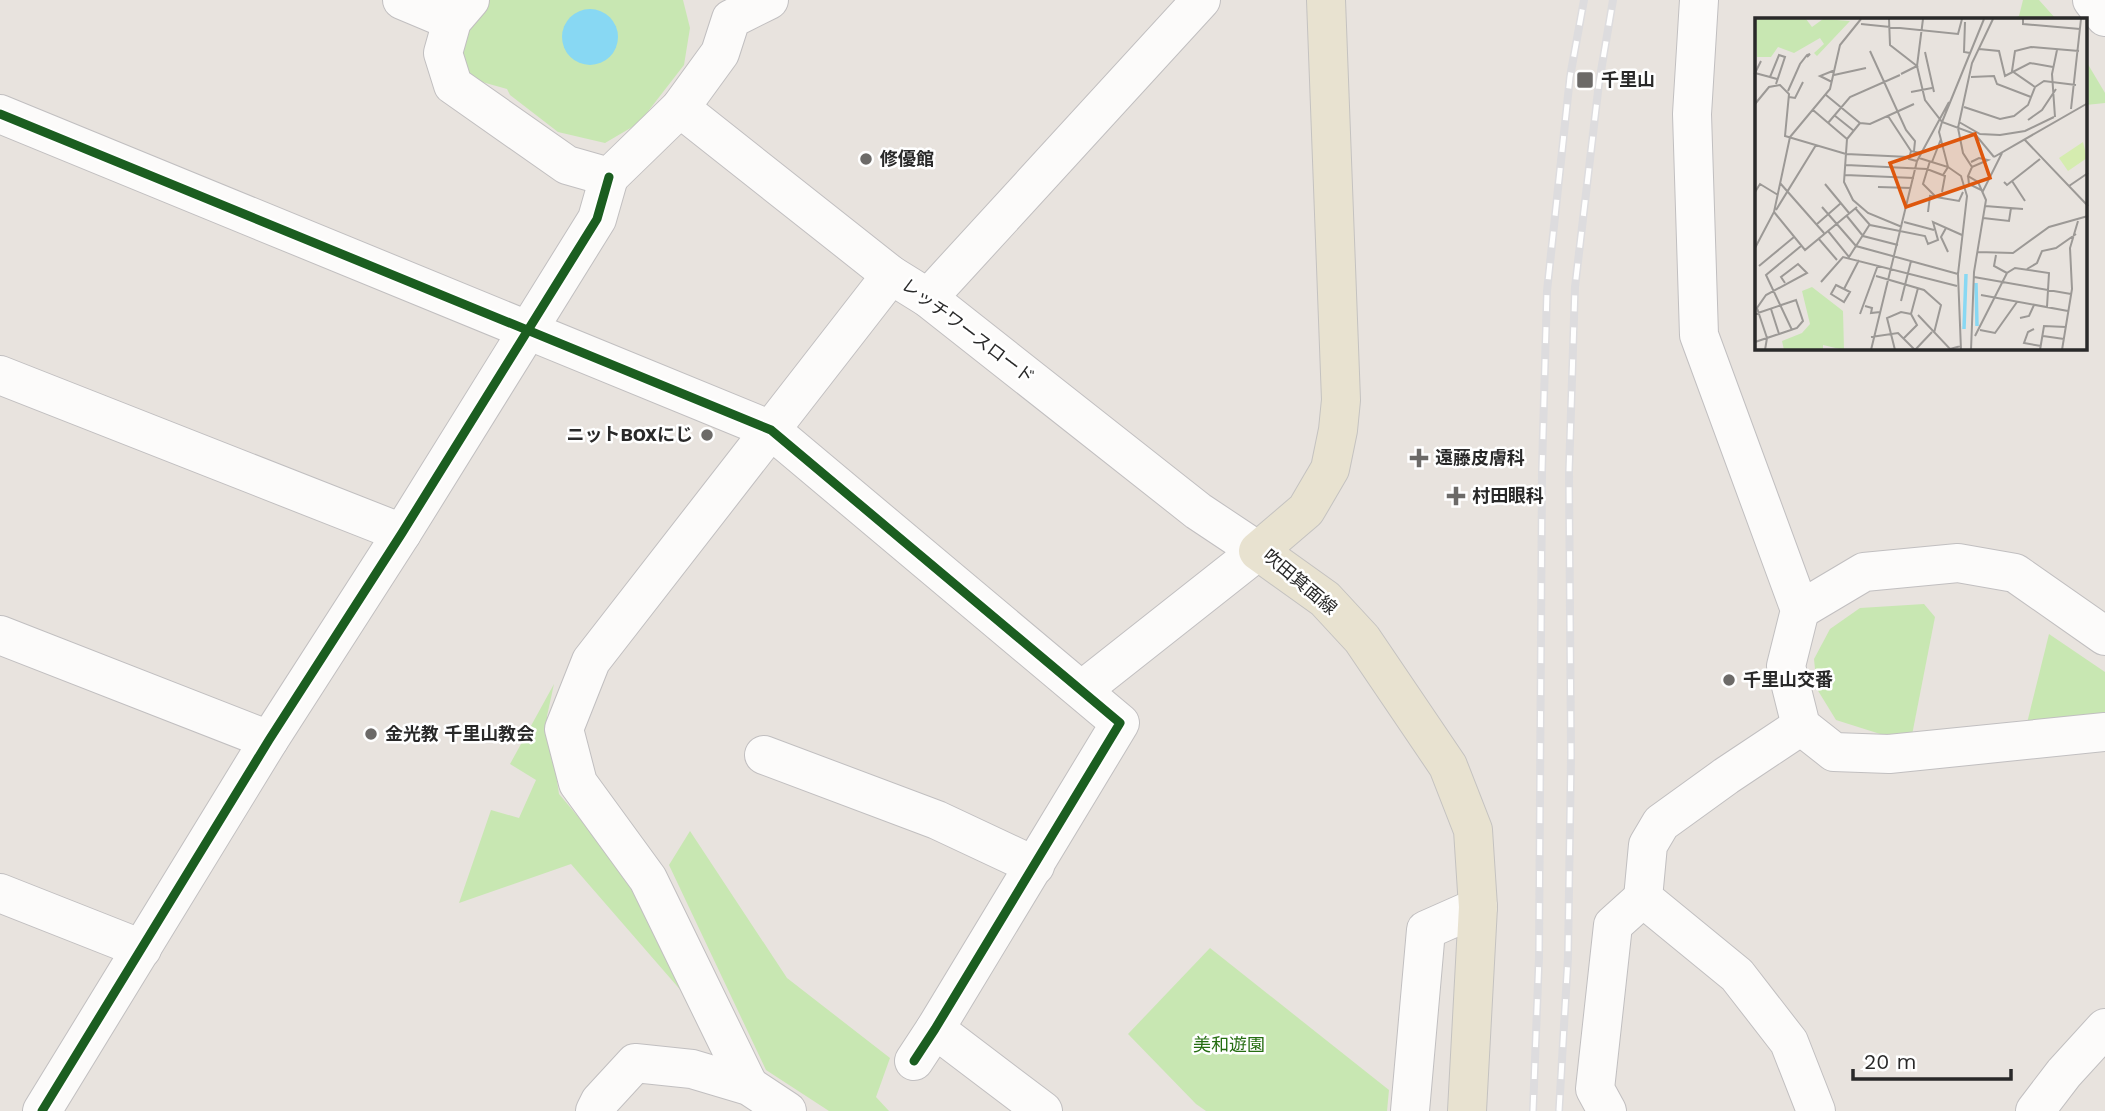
<svg xmlns="http://www.w3.org/2000/svg" width="2105" height="1111" viewBox="0 0 2105 1111" font-family="'Work Sans','Noto Sans JP',sans-serif">
<rect width="100%" height="100%" fill="#e8e3de"/>
<g fill="#c8e7b2">
<polygon points="483,0 683,0 690,28 684,65 639,123 605,143 558,132 510,95 507,89 475,80 451,53"/>
<polygon points="2023,0 2039,0 2056,19 2011,19 2019,16"/>
<polygon points="2086,61 2105,93 2105,103 2086,105"/>
<polygon points="1924,604 1935,617 1912,735 1896,739 1836,720 1817,689 1814,659 1830,629 1860,608"/>
<polygon points="2049,634 2105,672 2105,715 2027,723"/>
<polygon points="554,684 547,716 559,794 640,890 690,1001 571,864 459,903 491,810 519,818 536,780 510,764"/>
<polygon points="690,831 787,978 890,1058 876,1097 889,1111 829,1111 766,1070 669,865"/>
<polygon points="1210,948 1389,1090 1387,1111 1206,1111 1196,1104 1128,1034"/>
</g>
<circle fill="#88d8f3" cx="590" cy="37" r="28"/>
<g fill="none" stroke-linecap="round" stroke-linejoin="round">
<defs>
<g id="minor">
<polyline points="402,0 452,21"/>
<polyline points="470,0 452,21 443,53 453,85 567,165 609,177 680,108 720,53 731,19 769,0"/>
<polyline points="1699,0 1692,114 1699,335 1800,610 1786,666 1801,726 1834,752 1889,754 2105,732"/>
<polyline points="2092,0 2105,17"/>
<polyline points="680,108 891,275 928,298 1198,511 1258,551 1082,690"/>
<polyline points="0,114 771,430 1120,723 935,1029 914,1061"/>
<polyline points="928,298 1201,0"/>
<polyline points="0,375 402,533"/>
<polyline points="1800,610 1864,572 1958,563 2015,573 2105,636"/>
<polyline points="0,635 269,740"/>
<polyline points="1801,726 1726,776 1661,823 1648,845 1643,898 1737,975 1789,1042 1816,1111"/>
<polyline points="764,755 937,820 1035,866"/>
<polyline points="0,893 142,949"/>
<polyline points="935,1029 1043,1111"/>
<polyline points="749,1086 648,879 578,783 564,729 591,661 891,275"/>
<polyline points="42,1111 269,740 402,533 597,219 609,177"/>
<polyline points="595,1111 600,1101 635,1063 692,1069 749,1086 787,1111"/>
<polyline points="1410,1111 1426,930 1478,907"/>
<polyline points="1607,1111 1595,1089 1613,925 1643,898"/>
<polyline points="2035,1111 2064,1073 2105,1028"/>
</g>
<polyline id="major" points="1326,0 1341,400 1338,430 1330,469 1306,510 1258,551 1325,599 1362,639 1448,766 1473,830 1478,907 1467,1111"/>
</defs>
<use href="#minor" stroke="#c1bfc0" stroke-width="40"/>
<use href="#major" stroke="#c4c2c0" stroke-width="40"/>
<use href="#minor" stroke="#fcfbfa" stroke-width="38"/>
<use href="#major" stroke="#e8e2d0" stroke-width="38"/>
<defs>
<g id="rail">
<polyline points="1533,1111 1539,957 1542,470 1547,291 1570,77 1584,0"/>
<polyline points="1559,1111 1568,957 1571,755 1569,472 1575,287 1599,83 1613,0"/>
</g>
</defs>
<use href="#rail" stroke="#dddcde" stroke-width="8"/>
<use href="#rail" stroke="#fff" stroke-width="5" stroke-dasharray="16" stroke-linecap="butt"/>
<defs>
<g id="cycleway">
<polyline points="0,114 771,430 1120,723 935,1029 914,1061"/>
<polyline points="42,1111 269,740 402,533 597,219 609,177"/>
</g>
</defs>
<use href="#cycleway" stroke="#fff" stroke-width="13"/>
<use href="#cycleway" stroke="#1b5e20" stroke-width="9"/>
</g>
<g fill="#6c6a68" stroke="#fff" stroke-width="2.5">
<rect x="1576" y="71" width="18" height="18" rx="3.5"/>
<circle cx="866" cy="159" r="7"/>
<circle cx="707" cy="435" r="7"/>
<path d="M1415.5 447.5h7v7h7v7h-7v7h-7v-7h-7v-7h7z"/>
<path d="M1452.5 485.5h7v7h7v7h-7v7h-7v-7h-7v-7h7z"/>
<circle cx="1729" cy="680" r="7"/>
<circle cx="371" cy="734" r="7"/>
</g>
<g text-anchor="middle" stroke-width="5" stroke-linejoin="round" paint-order="stroke">
<g font-size="18" font-weight="bold" fill="#292929" stroke="#fff" text-anchor="start">
<text x="1601" y="86">千里山</text>
<text x="880" y="165">修優館</text>
<text x="693" y="441" text-anchor="end">ニットBOXにじ</text>
<text x="1435" y="464">遠藤皮膚科</text>
<text x="1472" y="502">村田眼科</text>
<text x="1743" y="686">千里山交番</text>
<text x="385" y="740">金光教 千里山教会</text>
</g>
<g font-size="18" fill="#292929" stroke="#fff">
<text transform="translate(968 331) rotate(37)" y="6">レッチワースロード</text>
<text transform="translate(1300 582) rotate(40)" y="6">吹田箕面線</text>
</g>
<g font-size="18" fill="#256d11" stroke="#fff">
<text x="1229" y="1051">美和遊園</text>
</g>
</g>
<g transform="translate(1755 18)">
<rect width="332" height="332" fill="#e8e3de"/>
<path d="M0 1H51L57 9 68 1 95 3 62 38 59 35 69 26 65 20 39 35 23 29 16 39H2ZM57 269 88 293 89 332 68 327V332H29L27 323 47 315 55 306 47 273Z" fill="#c8e7b2"/>
<path d="M328 124 332 140 313 153 304 140Z" fill="#d5ecaf"/>
<path fill="none" stroke="#88d8f3" stroke-width="3.5" d="M221 265 222 308M209 311 211 256"/>
<path fill="none" stroke="#9c9996" stroke-width="2" d="M134 1 135 27 162 48 146 56M168 1 162 48 170 82 187 104 184 114 193 149 206 158 212 178 203 256 206 332M229 1 187 104 220 116 239 139M268 1V6L325 11M210 4 209 34 215 35M106 6 203 16 207 1M224 31 244 33 250 58 275 45 298 49M115 33 151 112 160 123 159 133M170 34 179 74M6 43 0 55 15 59M79 57 111 50M216 59 239 58 242 66 276 79M77 64 65 58 80 52M21 66 30 39 24 37 15 59 22 61M280 69 289 63 321 67M33 73 45 46 52 37 55 36 52 39M156 74 177 70M71 77 105 105 115 106 159 86M34 79 40 80 48 64M0 86 14 69 25 67 34 76 30 118 91 136 154 139M209 89 245 101 259 98 273 87 280 69 257 53 260 33 276 29 324 33M316 91 326 1M58 92 92 121M79 97 99 113M133 98 156 133M300 99 297 56 302 32M273 102 287 92 301 71M204 104 225 116 245 117 270 113 299 99M73 105 95 79 145 57M105 105 92 121 89 164 98 182 113 195 147 209M269 121 333 188M165 135 156 133 154 141 162 143 194 84M239 139 333 85M164 140 193 149 188 157M175 143 168 166 180 178M177 144 186 121M216 144 224 140 233 142 217 149 208 135 203 110 217 45 238 1M91 147 172 151 190 158 187 174M90 157 159 160M213 158 214 166 228 173 247 135M257 163 270 183M249 164 252 167 285 141M25 165 69 215M70 166 94 195M314 168 333 155M123 169 156 170M0 174 5 166 23 177M230 188 268 191M67 189 101 228 203 256M100 190 115 207 170 218 173 226 183 222 178 204 207 217M21 192 61 127M19 194 50 232 102 189M173 194 175 178 204 183 208 174M91 197 108 218 143 227M228 200 254 203 256 190M149 204 179 212M62 206 86 185M191 210 186 219 193 234M73 213 94 239 115 206M63 220 82 242M0 230 19 194 35 119 75 71 85 27 106 1M223 234 258 235 294 209 333 198M241 237 239 248 252 255M4 248 39 219M272 251 282 245 287 233 301 230 321 216M121 258 169 272 186 287 179 315M219 259 316 276M66 264 88 239 202 268M81 267 95 274 89 284 76 276ZM89 271 104 242M226 277 313 293M146 283 156 243M110 288 117 290 116 295 125 294M16 291 24 316M0 296 41 282 48 303 42 310 0 324M105 296 123 247M163 297 195 331 206 328M265 300 274 298 279 287M279 311 273 314 269 325 286 328M37 312 11 257 46 228M225 312 240 315 262 284M220 318 252 255 260 250 294 255 292 289M288 318 309 321M116 319 143 315 160 332M149 320 162 307 156 296 163 270M10 332 12 320 2 290 11 277 52 255 43 246 26 259 30 265M116 332 162 143M140 332 132 300 146 294 156 296M160 332 177 314M216 332 219 254 231 182 223 164 213 158 217 149M285 332 289 308 311 309M307 332 317 271 315 230 323 203"/>
<path fill="#de570d" fill-opacity="0.15" stroke="#de570d" stroke-width="3.5" d="M220 116 235 160 151 189 135 145Z"/>
<rect width="332" height="332" fill="none" stroke="#292929" stroke-width="3.5"/>
</g>
<path d="M1853 1069v10h158v-10" fill="none" stroke="#292929" stroke-width="3.5"/>
<text x="1864" y="1069" font-size="21" fill="#292929" stroke="#ffffff" stroke-width="5" paint-order="stroke">20 m</text>
</svg>
